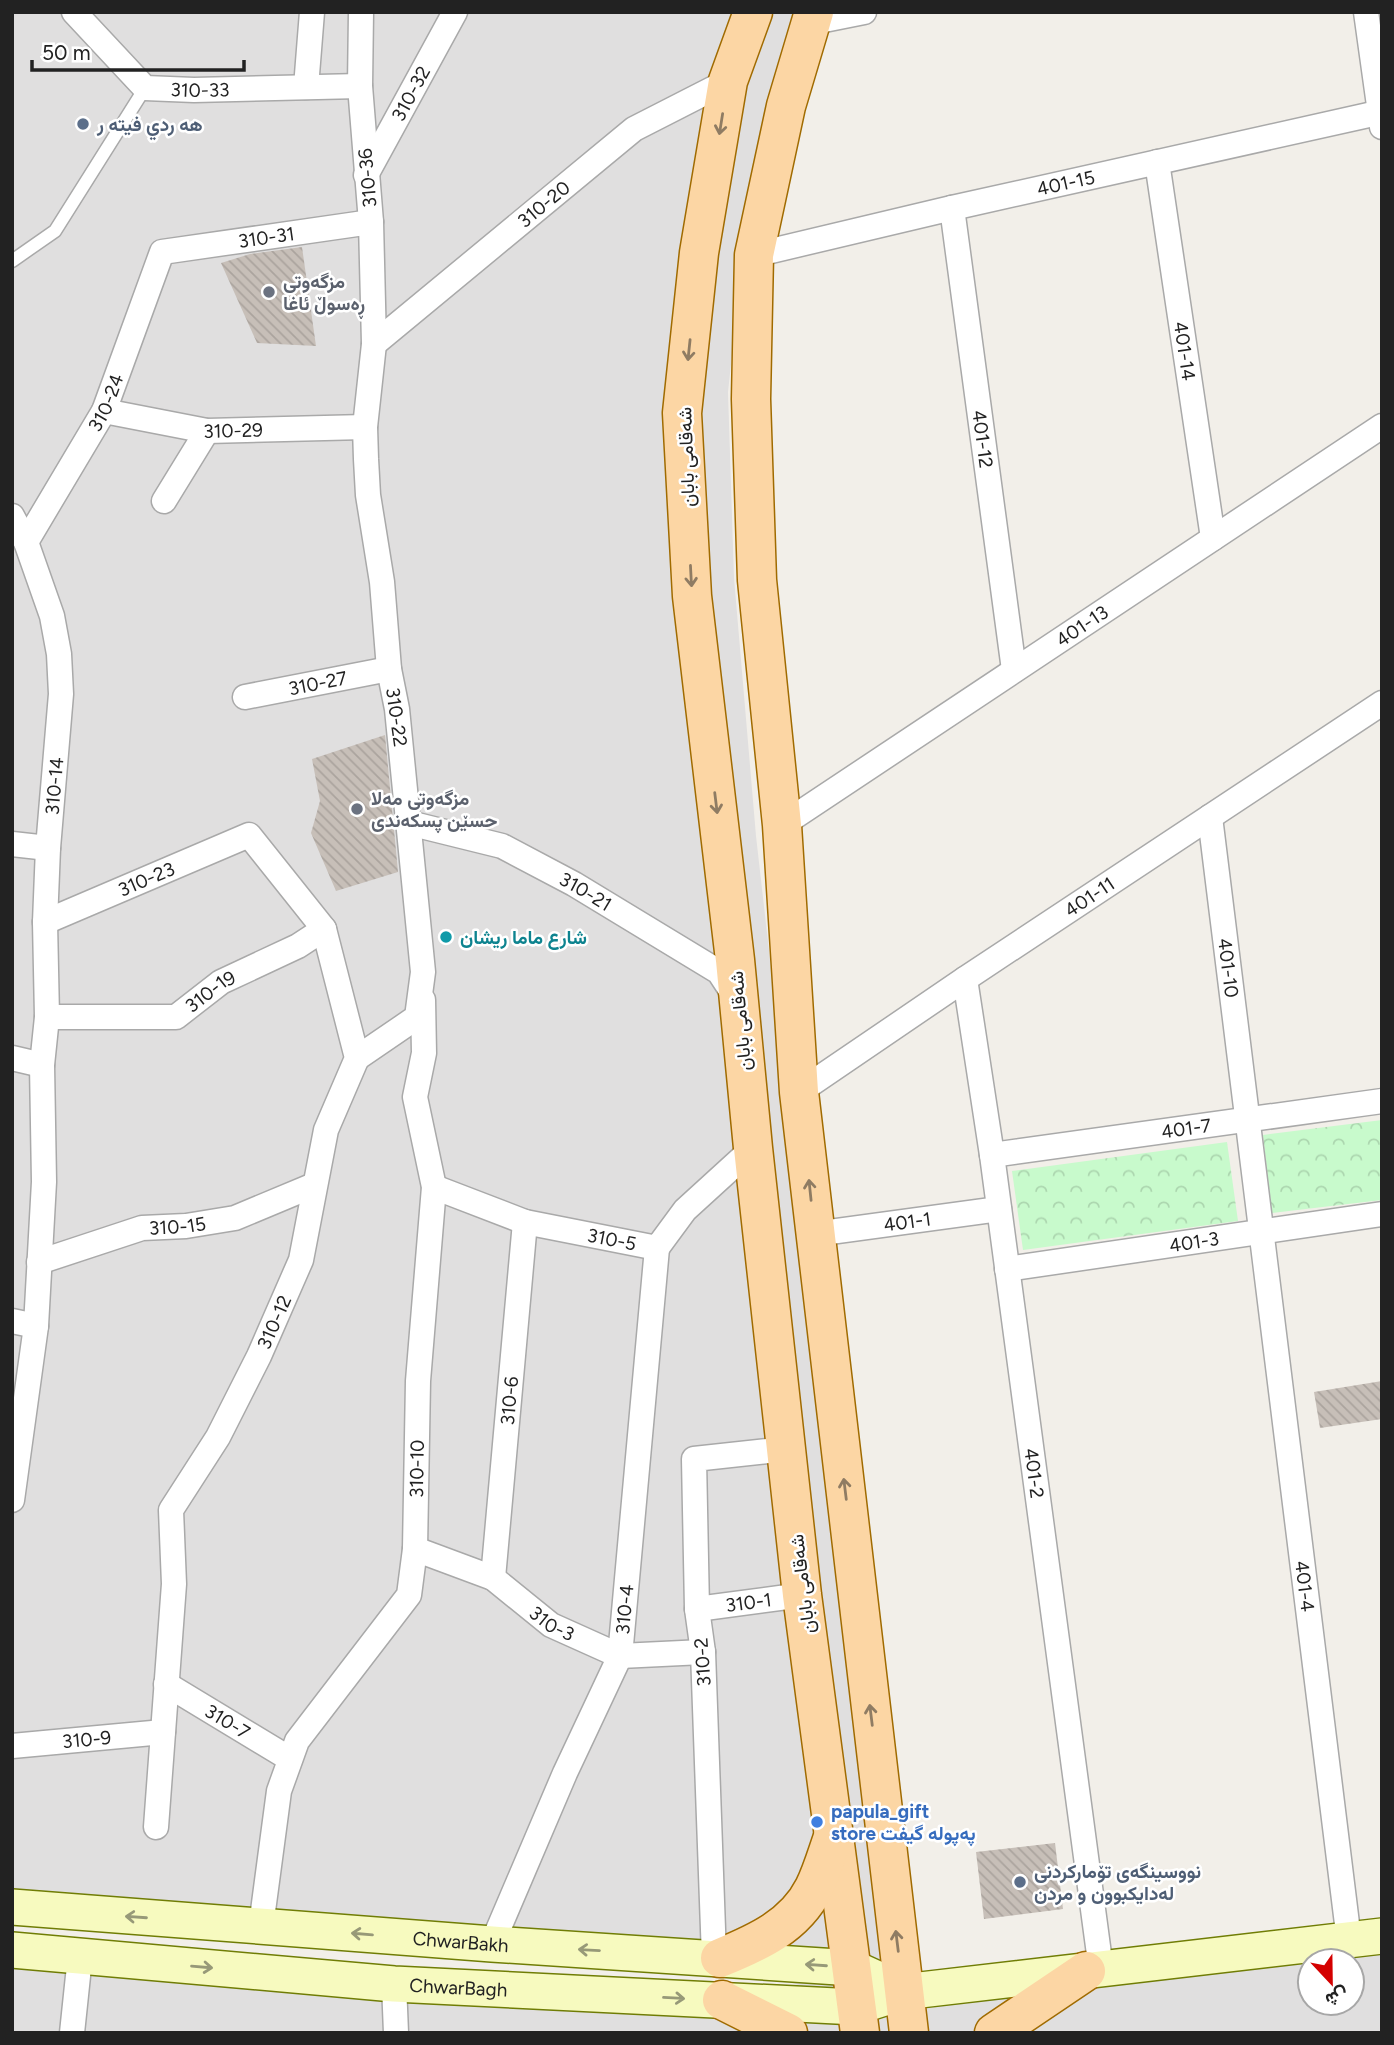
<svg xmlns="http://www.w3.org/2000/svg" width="1394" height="2045" viewBox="0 0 1394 2045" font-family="Figtree,Vazirmatn,sans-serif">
<defs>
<pattern id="park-crowns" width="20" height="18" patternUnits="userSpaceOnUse" patternTransform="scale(1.75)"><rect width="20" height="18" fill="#c8facc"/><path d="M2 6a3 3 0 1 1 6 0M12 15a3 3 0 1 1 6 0" fill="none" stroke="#acd6af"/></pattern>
<pattern id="building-back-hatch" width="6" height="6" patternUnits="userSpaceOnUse" patternTransform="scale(1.75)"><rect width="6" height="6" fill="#c7bfb8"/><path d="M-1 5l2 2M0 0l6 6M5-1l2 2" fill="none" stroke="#aba49e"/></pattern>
</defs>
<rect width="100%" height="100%" fill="#f2efe9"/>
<path fill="#e0dfdf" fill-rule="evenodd" d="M12 12H803L743 253 728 392 734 578 756 836 890 2015 1094 1979 1382 1936V2033H12V1952L886 2014 714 1957 12 1907ZM1310 1961H1352V2003H1310Z"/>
<g fill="url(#park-crowns)">
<polygon points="1382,1120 1382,1200 1272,1213 1263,1135"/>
<polygon points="1227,1142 1238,1221 1023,1250 1012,1171"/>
</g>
<g fill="url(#building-back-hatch)">
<polygon points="302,247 316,346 257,343 221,263 250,254"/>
<polygon points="385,735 398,872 336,891 311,833 320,801 312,759"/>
<polygon points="1382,1381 1382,1419 1320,1428 1314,1392"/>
<polygon points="1055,1843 1063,1909 984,1919 976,1852"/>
</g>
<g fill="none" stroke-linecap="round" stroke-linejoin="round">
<defs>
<polyline id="lane" points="12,261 55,231 145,88"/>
<g id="street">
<path id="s1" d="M74 12 145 88 194 90 360 86"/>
<polyline points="1366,12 1382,127"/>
<polyline points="809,23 864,12"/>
<polyline points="306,87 312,12"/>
<path id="s2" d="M1157 162 1213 538"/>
<path id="s3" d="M366 175 455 12"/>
<path id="s4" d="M952 208 1014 670"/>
<path id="s5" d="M754 255 952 208 1382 112"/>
<path id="s6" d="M374 344 634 129 728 81"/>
<path id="s7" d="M104 411 207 431 365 427"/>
<polyline points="164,501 207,431"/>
<polyline points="12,516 26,542 52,616 59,654 61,694 48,848 45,922 47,1017 42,1065 44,1182 36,1326 12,1500"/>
<path id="s8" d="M26 542 104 411 162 252 371 222"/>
<path id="s9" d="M245 697 389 669"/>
<path id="s10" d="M1210 817 1349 1940"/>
<path id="s11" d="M409 823 502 846 574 884 719 972 736 998"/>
<path id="s12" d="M782 825 1382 426"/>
<polyline points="12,844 48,848"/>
<path id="s13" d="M45 922 249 835 324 929 357 1058 326 1130 301 1260 259 1356 218 1437 171 1510 174 1584 156 1827"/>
<path id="s14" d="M965 979 992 1155 1101 1969"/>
<path id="s15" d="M47 1017H176L221 982 298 946 324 929"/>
<polyline points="12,1058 42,1065"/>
<polyline points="357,1058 417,1017 423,972 397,709 389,669 382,582 368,495 366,459 365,427 374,344 371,222 360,86 361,12"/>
<path id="s16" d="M799 1092 965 979 1382 703"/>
<path id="s17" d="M992 1155 1382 1101"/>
<path id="s18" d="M434 1187 525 1222 657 1248 685 1210 753 1148"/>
<path id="s19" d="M815 1234 999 1209"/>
<path id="s20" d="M39 1262 142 1228 186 1226 235 1218 314 1185"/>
<path id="s21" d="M1007 1269 1382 1214"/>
<polyline points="12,1321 36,1326"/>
<path id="s22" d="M415 1549 493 1578 551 1625 620 1656 703 1652"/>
<path id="s23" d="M493 1578 525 1222"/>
<path id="s24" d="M697 1609 802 1595"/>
<path id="s25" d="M166 1684 290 1759"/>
<path id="s26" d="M12 1746 163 1732"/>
<path id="s27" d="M261 1926 279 1791 297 1741 409 1595 415 1549 418 1381 434 1187 415 1097 424 1053 423 1000"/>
<path id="s28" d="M492 1944 565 1773 620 1656 657 1248"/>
<polyline points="714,1957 703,1652 697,1609 694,1459 786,1449"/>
<polyline points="394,1984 396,2033"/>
<polyline points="72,2033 80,1957"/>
</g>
<g id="secondary">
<path id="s29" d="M12 1907 492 1944 853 1968 875 1978"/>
<path id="s30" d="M12 1950 394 1984 856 2007 903 1992 1382 1936"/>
</g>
<g id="primary">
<polyline points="753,12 728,81 699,253 682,413 692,596 735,960 753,1148 802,1595 860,2033"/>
<polyline points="814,12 786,106 754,255 751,399 757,580 782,825 799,1092 909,2033"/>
<path d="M720 1958C757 1943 795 1926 814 1888 822 1872 827 1854 833 1837"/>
<polyline points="722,2000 788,2033"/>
<polyline points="994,2033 1086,1971"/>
</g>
</defs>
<use href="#lane" stroke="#a9a9a9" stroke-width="15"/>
<use href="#street" stroke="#a9a9a9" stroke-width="27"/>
<use href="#secondary" stroke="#707d05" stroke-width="38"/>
<use href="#primary" stroke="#a06b00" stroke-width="41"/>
<use href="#lane" stroke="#fff" stroke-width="12"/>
<use href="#street" stroke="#fff" stroke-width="24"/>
<use href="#secondary" stroke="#f7fabf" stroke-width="35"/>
<use href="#primary" stroke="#fcd6a4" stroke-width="38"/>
</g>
<defs><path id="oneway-shaft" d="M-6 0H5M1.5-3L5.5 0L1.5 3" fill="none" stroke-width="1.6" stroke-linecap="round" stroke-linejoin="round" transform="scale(1.75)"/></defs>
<g stroke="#8f7c63">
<use href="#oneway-shaft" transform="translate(721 124) rotate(99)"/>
<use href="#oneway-shaft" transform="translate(689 350) rotate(96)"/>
<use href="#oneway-shaft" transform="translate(691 576) rotate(87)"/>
<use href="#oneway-shaft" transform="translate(716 803) rotate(83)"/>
<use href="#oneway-shaft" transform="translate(810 1190) rotate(-96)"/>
<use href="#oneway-shaft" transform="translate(845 1489) rotate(-97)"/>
<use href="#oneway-shaft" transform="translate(871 1715) rotate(-97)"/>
<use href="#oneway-shaft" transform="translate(897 1941) rotate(-97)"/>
</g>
<g stroke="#979978">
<use href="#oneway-shaft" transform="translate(136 1917) rotate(-176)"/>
<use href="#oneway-shaft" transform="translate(362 1934) rotate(-175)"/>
<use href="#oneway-shaft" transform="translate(589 1950) rotate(-177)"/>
<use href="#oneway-shaft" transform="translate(816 1965) rotate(-176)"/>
<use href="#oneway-shaft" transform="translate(202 1967) rotate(5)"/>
<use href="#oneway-shaft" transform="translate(674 1998) rotate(3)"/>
</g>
<g fill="#5c6f8a" stroke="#fff" stroke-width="2.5">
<circle cx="83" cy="124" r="7"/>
<circle cx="1020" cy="1882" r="7"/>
</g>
<g fill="#6b7280" stroke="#fff" stroke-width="2.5">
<circle cx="269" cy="292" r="7"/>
<circle cx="357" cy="809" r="7"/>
</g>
<circle fill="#0f9aa8" stroke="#fff" stroke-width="2.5" cx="446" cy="937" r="7"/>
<circle fill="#3f7fe0" stroke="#fff" stroke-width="2.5" cx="817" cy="1822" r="7"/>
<g text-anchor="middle" stroke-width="5" stroke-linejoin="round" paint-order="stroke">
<g font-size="19" fill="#222" stroke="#fff">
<text dy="7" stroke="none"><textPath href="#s1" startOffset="159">310-33</textPath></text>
<text dy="7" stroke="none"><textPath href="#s3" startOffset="93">310-32</textPath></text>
<text transform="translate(367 178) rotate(-95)" y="7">310-36</text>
<text dy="7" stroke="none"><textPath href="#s5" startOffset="320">401-15</textPath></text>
<text dy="7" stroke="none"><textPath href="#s6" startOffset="220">310-20</textPath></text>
<text dy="7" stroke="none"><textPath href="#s8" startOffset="427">310-31</textPath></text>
<text dy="7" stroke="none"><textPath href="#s2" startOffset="191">401-14</textPath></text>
<text dy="7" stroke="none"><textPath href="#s8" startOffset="161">310-24</textPath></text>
<text dy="7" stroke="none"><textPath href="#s7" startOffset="131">310-29</textPath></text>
<text dy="7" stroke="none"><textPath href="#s4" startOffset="233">401-12</textPath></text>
<text transform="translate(686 457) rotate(-92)" y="7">شەقامی بابان</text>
<text dy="7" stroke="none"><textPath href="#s12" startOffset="360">401-13</textPath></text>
<text dy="7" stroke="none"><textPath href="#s9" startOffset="74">310-27</textPath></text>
<text transform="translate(397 717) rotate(82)" y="7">310-22</text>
<text transform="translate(54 786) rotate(-85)" y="7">310-14</text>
<text dy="7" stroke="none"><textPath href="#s13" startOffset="110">310-23</textPath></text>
<text dy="7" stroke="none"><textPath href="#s11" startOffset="191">310-21</textPath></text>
<text dy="7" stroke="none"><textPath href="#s16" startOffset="350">401-11</textPath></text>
<text dy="7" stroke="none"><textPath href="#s10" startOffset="152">401-10</textPath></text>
<text dy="7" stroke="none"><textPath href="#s15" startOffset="172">310-19</textPath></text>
<text transform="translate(740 1021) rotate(-95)" y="7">شەقامی بابان</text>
<text dy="7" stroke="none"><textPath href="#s17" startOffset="196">401-7</textPath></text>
<text dy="7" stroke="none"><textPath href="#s19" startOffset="93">401-1</textPath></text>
<text dy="7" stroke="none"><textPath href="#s20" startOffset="144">310-15</textPath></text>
<text dy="7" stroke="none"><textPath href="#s18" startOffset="186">310-5</textPath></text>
<text dy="7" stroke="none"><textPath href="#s21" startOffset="189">401-3</textPath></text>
<text transform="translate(274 1322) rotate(-66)" y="7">310-12</text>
<text dy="7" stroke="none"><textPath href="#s23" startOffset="178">310-6</textPath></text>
<text dy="7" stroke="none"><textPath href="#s27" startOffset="500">310-10</textPath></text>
<text dy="7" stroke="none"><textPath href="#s14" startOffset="499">401-2</textPath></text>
<text transform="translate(802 1584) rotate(-97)" y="7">شەقامی بابان</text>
<text dy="7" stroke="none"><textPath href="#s10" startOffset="775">401-4</textPath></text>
<text dy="7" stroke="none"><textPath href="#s24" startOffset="52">310-1</textPath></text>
<text dy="7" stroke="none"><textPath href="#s28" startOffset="362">310-4</textPath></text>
<text dy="7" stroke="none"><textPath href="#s22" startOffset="158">310-3</textPath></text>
<text transform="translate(702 1662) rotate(-94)" y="7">310-2</text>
<text dy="7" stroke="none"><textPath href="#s25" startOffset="72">310-7</textPath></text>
<text dy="7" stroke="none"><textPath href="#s26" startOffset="75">310-9</textPath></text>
<text dy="7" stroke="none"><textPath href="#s29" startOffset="450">ChwarBakh</textPath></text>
<text dy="7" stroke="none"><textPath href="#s30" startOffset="448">ChwarBagh</textPath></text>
</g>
<g font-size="19" font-weight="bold" fill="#4e5e75" stroke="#fff" text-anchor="start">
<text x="97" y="131">هه ردي فيته ر</text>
<text x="1034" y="1878">نووسینگەی تۆمارکردنی<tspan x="1034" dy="22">لەدایکبوون و مردن</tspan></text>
</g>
<g font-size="19" font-weight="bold" fill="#5b616d" stroke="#fff" text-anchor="start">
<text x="283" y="288">مزگەوتی<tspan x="283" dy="22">ڕەسوڵ ئاغا</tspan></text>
<text x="371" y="805">مزگەوتی مەلا<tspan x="371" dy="22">حسێن پسکەندی</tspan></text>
</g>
<g font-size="19" font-weight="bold" fill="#0d838f" stroke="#fff" text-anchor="start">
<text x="460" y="944">شارع ماما ريشان</text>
</g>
<g font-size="19" font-weight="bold" fill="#366cbe" stroke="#fff" text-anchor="start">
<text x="831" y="1818">papula_gift<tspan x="831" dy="22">store پەپولە گیفت</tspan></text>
</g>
</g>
<rect width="1394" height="2045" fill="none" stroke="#222222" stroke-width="28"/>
<g transform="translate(1331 1982) rotate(158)"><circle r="33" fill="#ffffff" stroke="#a7a7a7" stroke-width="2"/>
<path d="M0-5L12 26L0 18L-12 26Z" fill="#d40000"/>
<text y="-10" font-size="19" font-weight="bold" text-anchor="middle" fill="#222222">ش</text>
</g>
<path d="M32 60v10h212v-10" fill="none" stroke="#222222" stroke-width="3.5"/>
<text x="42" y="60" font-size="21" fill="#222222" stroke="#ffffff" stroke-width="5" paint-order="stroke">50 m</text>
</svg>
